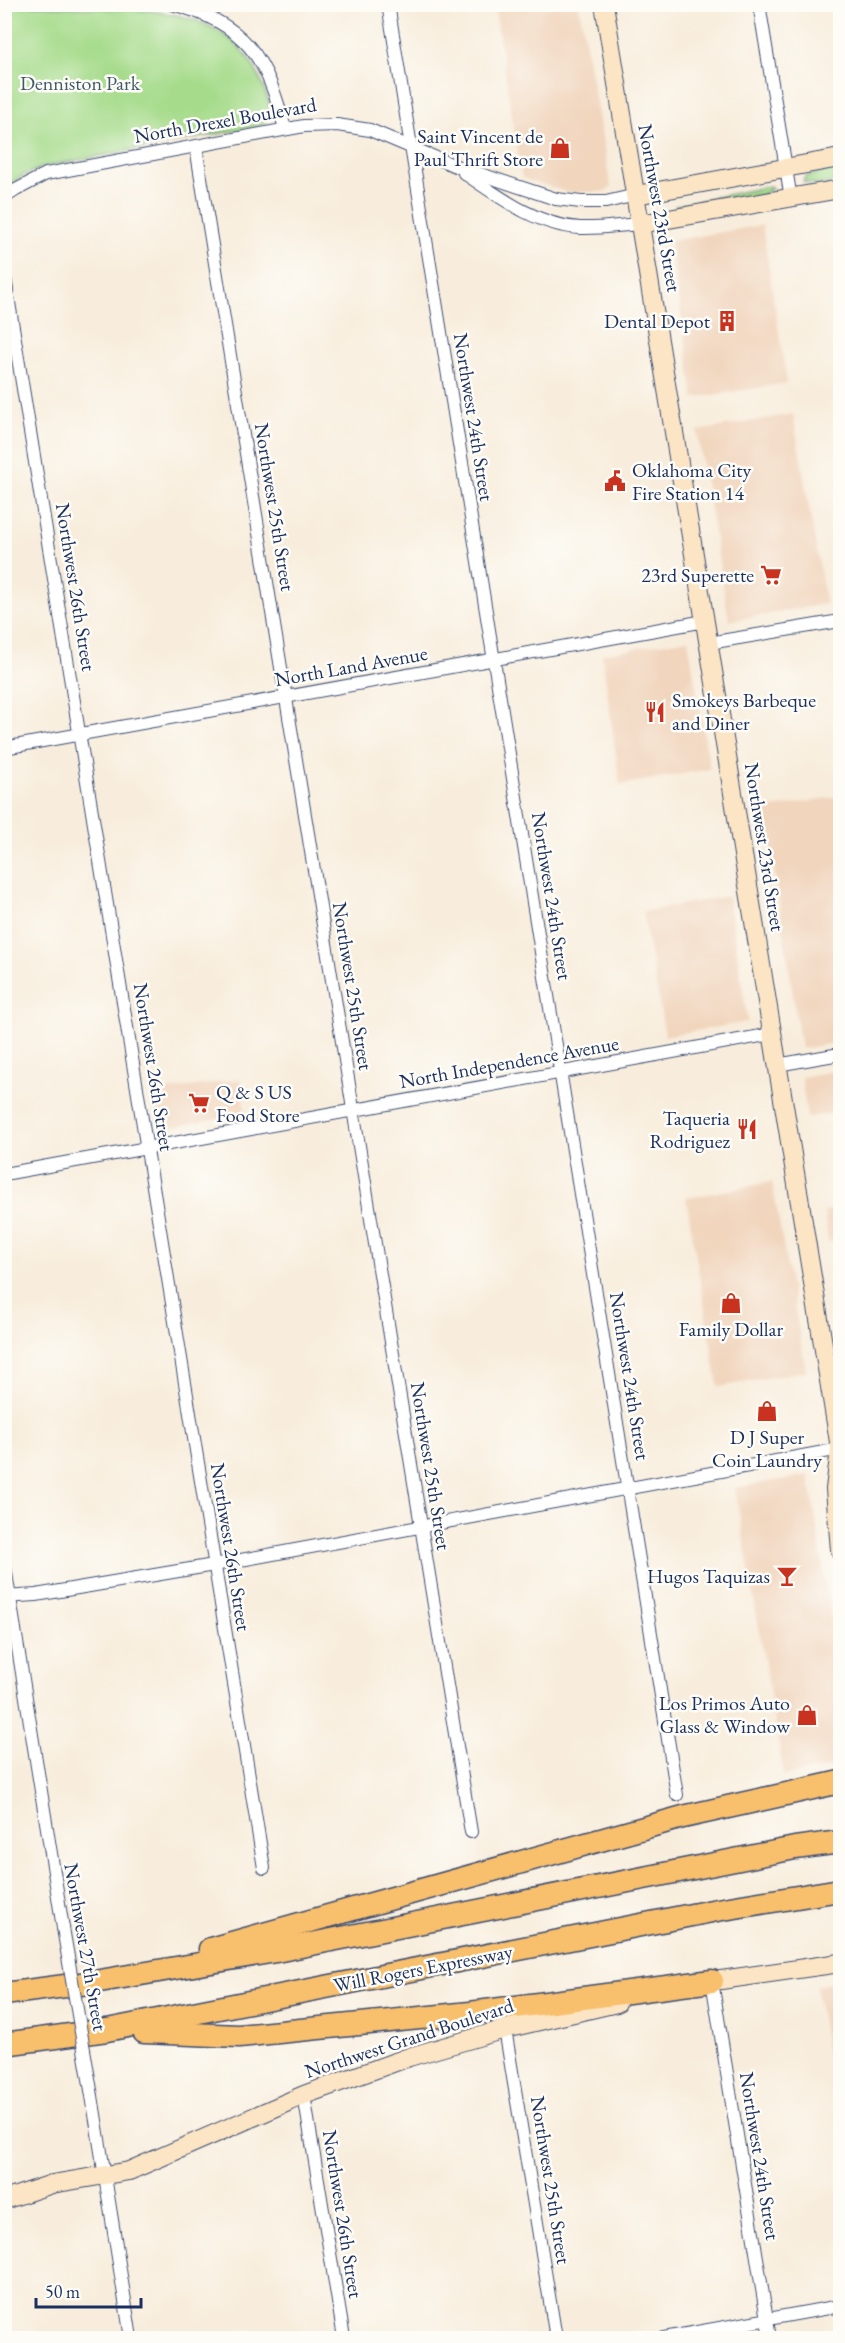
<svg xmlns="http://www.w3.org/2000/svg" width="845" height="2343" viewBox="0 0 845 2343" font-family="'EB Garamond',serif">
<rect width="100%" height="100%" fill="#fdfcf7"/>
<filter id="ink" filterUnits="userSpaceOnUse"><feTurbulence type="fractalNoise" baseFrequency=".0167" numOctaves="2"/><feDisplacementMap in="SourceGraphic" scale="12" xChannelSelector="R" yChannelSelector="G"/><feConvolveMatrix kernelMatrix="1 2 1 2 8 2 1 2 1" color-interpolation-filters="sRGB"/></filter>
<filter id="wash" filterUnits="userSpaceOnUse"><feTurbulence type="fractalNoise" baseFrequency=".008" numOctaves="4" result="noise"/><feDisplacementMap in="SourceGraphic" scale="24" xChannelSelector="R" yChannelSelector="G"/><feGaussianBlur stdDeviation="1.35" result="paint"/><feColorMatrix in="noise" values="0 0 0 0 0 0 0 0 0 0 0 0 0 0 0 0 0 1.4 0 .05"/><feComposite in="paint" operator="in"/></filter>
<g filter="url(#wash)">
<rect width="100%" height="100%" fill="#f8eddc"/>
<g fill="#f1d5bd">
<polygon points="494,5 579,5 611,188 603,192 565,192 522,178"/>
<polygon points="762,225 787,383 694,398 670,241"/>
<polygon points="793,414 826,604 729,621 697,431"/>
<polygon points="688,639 710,769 620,785 602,654"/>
<polygon points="840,796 840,1042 801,1049 765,809"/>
<polygon points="728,896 748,1022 665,1036 643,912"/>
<polygon points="840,1070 840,1111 807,1118 801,1077"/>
<polygon points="240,1079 245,1113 158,1130 152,1093"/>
<polygon points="772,1182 806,1371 718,1387 686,1198"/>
<polygon points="840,1208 840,1240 828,1242 824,1211"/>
<polygon points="809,1475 840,1675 840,1749 834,1766 784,1776 735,1488"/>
<polygon points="840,1981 840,2134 816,1986"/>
</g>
<g fill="#a6db8b" stroke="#608574" stroke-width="1.5">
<path d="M5 6C33 5 63 7 92 8 159 10 235 10 263 86 269 102 276 114 260 126L47 166 26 174 5 188Z"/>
<polygon points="840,166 840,181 817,185 803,182 805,177"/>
<polygon points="770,186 772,189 762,195 688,208 675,206"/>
</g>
</g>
<g filter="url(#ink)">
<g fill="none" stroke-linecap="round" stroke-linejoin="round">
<defs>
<g id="street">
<path d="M172 4C246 23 267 58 285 129"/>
<polyline points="388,4 677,1795"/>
<polyline points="759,4 791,199"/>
<polyline points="196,147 471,1832"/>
<path d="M464 173C498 196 537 226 580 228 600 229 621 225 640 224"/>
<polyline points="4,198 16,190 46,174 304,126 337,125 370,130 453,165 556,199 581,202 606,202 636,195"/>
<polyline points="4,272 264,1868"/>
<polyline points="709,643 840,621"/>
<polyline points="4,748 705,621"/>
<polyline points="777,1065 840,1054"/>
<polyline points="4,1174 772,1034"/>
<polyline points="4,1561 63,1928"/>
<polyline points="4,1597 36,1595 214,1565 840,1449"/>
<polyline points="712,1981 770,2338"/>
<polyline points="505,2029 556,2338"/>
<polyline points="304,2095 344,2338"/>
<polyline points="92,2096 131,2338"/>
<polyline points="664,2338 840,2306"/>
</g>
<g id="secondary">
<polyline points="604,4 840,1448"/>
<polyline points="636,195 840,158"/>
<polyline points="640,224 840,189"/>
<polyline points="840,1449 835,1489 840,1550"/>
<polyline points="700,1983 840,1963"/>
<polyline points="4,2200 52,2184 129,2171 304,2095 409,2057 505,2029 617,2003"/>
</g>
<g id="highway">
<polyline points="210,1949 683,1817 840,1782"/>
<polyline points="4,1994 88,1983 276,1951 795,1848 840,1842"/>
<polyline points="144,2032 239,2036 470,2013 712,1981"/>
<polyline points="4,2044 107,2030 717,1910 840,1890"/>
</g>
</defs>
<use href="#street" stroke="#3c4c71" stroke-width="14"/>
<use href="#secondary" stroke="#3c4c71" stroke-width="20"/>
<use href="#highway" stroke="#3c4c71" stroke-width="25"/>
<use href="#street" stroke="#fff" stroke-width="12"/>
<use href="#secondary" stroke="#fce5c4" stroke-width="18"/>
<use href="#highway" stroke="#f8bf6c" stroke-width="22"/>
<defs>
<polyline id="street-bridge" points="63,1928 92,2096"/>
</defs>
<use href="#street-bridge" stroke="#3c4c71" stroke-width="14" stroke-linecap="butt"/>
<use href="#street-bridge" stroke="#fff" stroke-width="12"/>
</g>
</g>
<defs>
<symbol id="shop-bare" viewBox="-9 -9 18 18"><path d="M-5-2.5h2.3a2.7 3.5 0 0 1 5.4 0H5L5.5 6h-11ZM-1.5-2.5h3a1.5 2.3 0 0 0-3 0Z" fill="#c8321e" stroke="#fdfcf7" stroke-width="2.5" paint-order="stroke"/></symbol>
<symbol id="building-bare" viewBox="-9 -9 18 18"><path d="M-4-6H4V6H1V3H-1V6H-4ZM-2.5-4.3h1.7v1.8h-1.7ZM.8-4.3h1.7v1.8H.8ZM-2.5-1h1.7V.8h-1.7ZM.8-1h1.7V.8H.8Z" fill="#c8321e" stroke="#fdfcf7" stroke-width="2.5" paint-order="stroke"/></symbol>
<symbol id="civic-bare" viewBox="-9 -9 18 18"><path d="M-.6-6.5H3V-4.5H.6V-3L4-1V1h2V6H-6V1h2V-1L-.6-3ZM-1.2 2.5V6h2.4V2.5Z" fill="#c8321e" stroke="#fdfcf7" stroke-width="2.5" paint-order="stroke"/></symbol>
<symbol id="supermarket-bare" viewBox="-9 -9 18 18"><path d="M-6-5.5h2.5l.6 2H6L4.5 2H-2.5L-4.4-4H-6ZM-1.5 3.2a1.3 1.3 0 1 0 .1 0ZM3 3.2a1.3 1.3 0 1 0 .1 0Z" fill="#c8321e" stroke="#fdfcf7" stroke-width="2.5" paint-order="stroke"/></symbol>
<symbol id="restaurant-bare" viewBox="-9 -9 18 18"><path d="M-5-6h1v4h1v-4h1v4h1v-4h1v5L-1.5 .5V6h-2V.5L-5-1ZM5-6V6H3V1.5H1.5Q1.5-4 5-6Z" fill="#c8321e" stroke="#fdfcf7" stroke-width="2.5" paint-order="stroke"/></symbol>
<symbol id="bar-bare" viewBox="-9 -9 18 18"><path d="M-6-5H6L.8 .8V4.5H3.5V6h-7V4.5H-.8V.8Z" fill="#c8321e" stroke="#fdfcf7" stroke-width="2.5" paint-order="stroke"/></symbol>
</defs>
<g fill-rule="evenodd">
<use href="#shop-bare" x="545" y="133" width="30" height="30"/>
<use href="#building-bare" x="712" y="306" width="30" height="30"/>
<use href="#civic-bare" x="600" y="466" width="30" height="30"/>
<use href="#supermarket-bare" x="756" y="560" width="30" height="30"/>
<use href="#restaurant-bare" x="640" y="697" width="30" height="30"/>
<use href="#supermarket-bare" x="184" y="1088" width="30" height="30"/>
<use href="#restaurant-bare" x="732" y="1114" width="30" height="30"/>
<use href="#shop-bare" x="716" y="1288" width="30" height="30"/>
<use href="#shop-bare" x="752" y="1396" width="30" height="30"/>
<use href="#bar-bare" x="772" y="1561" width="30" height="30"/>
<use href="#shop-bare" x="792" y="1700" width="30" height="30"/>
</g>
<g text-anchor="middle" stroke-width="5" stroke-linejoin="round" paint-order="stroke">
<g font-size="20" fill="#3e5a69" stroke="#fdfcf7">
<text x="80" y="90">Denniston Park</text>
</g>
<g font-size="20" fill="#1b2f5e" stroke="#fdfcf7">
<text transform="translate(225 120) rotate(-10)" y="7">North Drexel Boulevard</text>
<text transform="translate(660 208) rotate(80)" y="7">Northwest 23rd Street</text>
<text transform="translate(474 417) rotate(81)" y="7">Northwest 24th Street</text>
<text transform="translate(275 507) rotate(81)" y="7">Northwest 25th Street</text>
<text transform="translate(76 587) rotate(81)" y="7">Northwest 26th Street</text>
<text transform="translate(351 666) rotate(-10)" y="7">North Land Avenue</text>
<text transform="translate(765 847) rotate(81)" y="7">Northwest 23rd Street</text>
<text transform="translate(552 896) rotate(81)" y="7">Northwest 24th Street</text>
<text transform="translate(353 986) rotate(81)" y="7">Northwest 25th Street</text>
<text transform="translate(509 1062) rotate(-10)" y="7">North Independence Avenue</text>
<text transform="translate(154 1067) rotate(81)" y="7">Northwest 26th Street</text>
<text transform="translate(630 1376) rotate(81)" y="7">Northwest 24th Street</text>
<text transform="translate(431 1466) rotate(81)" y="7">Northwest 25th Street</text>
<text transform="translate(231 1547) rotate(81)" y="7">Northwest 26th Street</text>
<text transform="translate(86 1947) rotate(80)" y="7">Northwest 27th Street</text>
<text transform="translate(423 1968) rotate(-11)" y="7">Will Rogers Expressway</text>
<text transform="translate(409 2038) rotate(-18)" y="7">Northwest Grand Boulevard</text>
<text transform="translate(760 2156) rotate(81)" y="7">Northwest 24th Street</text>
<text transform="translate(551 2180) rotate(81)" y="7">Northwest 25th Street</text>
<text transform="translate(343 2214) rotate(81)" y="7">Northwest 26th Street</text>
</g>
<g font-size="20" fill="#1b2f5e" stroke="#fdfcf7" text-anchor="end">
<text x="543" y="143">Saint Vincent de<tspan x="543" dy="23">Paul Thrift Store</tspan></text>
<text x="710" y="328">Dental Depot</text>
<text x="632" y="477" text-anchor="start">Oklahoma City<tspan x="632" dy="23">Fire Station 14</tspan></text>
<text x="754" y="582">23rd Superette</text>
<text x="672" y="707" text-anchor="start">Smokeys Barbeque<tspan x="672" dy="23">and Diner</tspan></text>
<text x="216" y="1099" text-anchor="start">Q &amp; S US<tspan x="216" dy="23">Food Store</tspan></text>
<text x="730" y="1125">Taqueria<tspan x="730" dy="23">Rodriguez</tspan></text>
<text x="731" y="1336" text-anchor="middle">Family Dollar</text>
<text x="767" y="1444" text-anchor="middle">D J Super<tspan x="767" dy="23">Coin Laundry</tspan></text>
<text x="770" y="1583">Hugos Taquizas</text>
<text x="790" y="1710">Los Primos Auto<tspan x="790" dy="23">Glass &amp; Window</tspan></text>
</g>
</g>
<rect width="845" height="2343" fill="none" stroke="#fdfcf7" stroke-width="24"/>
<path d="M36 2298v9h105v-9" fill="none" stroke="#1b2f5e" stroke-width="3"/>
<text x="45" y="2298" font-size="18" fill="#1b2f5e" stroke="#fdfcf7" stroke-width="4.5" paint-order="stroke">50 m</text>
</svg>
